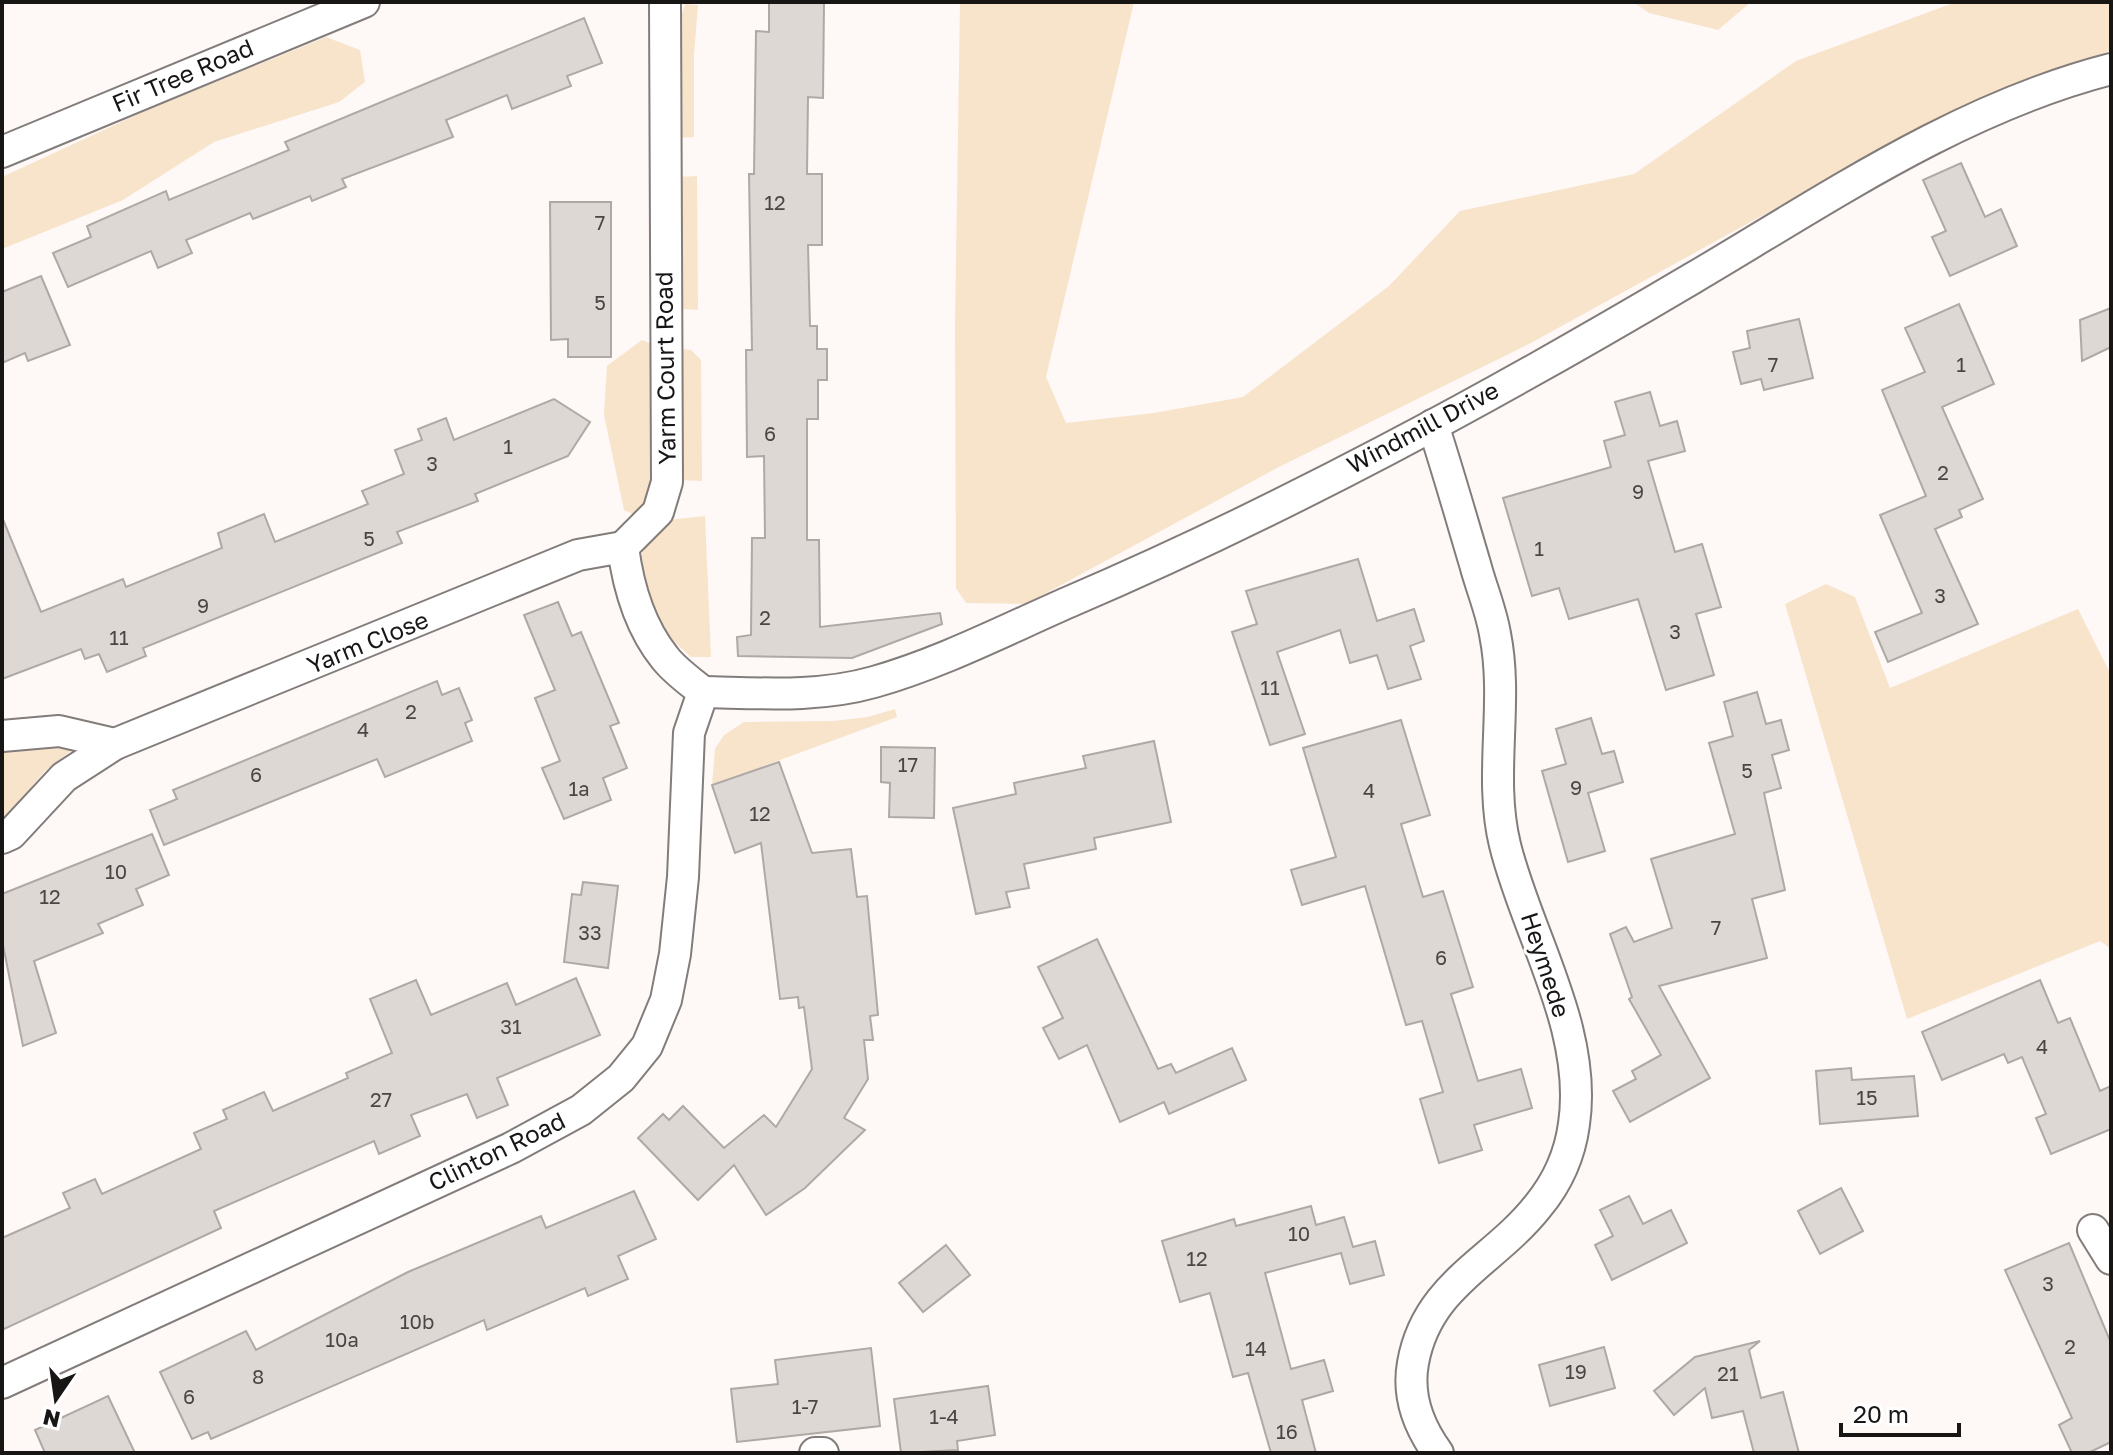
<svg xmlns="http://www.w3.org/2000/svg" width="2113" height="1455" viewBox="0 0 2113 1455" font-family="'Golos Text',sans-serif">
<rect width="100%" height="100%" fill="#fef8f7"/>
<g fill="#f8e4cb">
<polygon points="960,2 1134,2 1046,377 1066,423 1154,413 1243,397 1389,286 1460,211 1634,174 1796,61 1956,2 2111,2 2111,50 1894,143 1529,344 1279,467 1026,604 966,603 956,588 955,326"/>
<polygon points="1633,2 1751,2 1718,30 1649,13"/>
<polygon points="685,4 698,5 694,55 694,137 676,138 676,34"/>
<polygon points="326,37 360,50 365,82 339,102 214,142 123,200 2,249 2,177 145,111"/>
<polygon points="697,176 698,310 682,309 678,177"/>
<polygon points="642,340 661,348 660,500 642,518 624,510 604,415 607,366"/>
<polygon points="681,349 691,350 701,360 702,481 678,480"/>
<polygon points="705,516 711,657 691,657 667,635 643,585 638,564 647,543 667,520"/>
<polygon points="1826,584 1855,597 1890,688 2078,609 2111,675 2111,949 2100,941 1907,1019 1785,604"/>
<polygon points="895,709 897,717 712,785 715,749 724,735 744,722 833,721 868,717"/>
<polygon points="69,741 72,750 44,772 2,822 2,752"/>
</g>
<g fill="#ded8d5" stroke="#aea9a5" stroke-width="2">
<polygon points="769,2 824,2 823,98 808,97 807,174 822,174 822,245 808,245 810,326 817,326 817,349 827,349 827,380 818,380 818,419 807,419 807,540 819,540 820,627 940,613 942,624 852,658 738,656 737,637 751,635 752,538 765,538 764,456 747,457 746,350 752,350 749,174 754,174 756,31 769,32"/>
<polygon points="584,18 602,63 567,76 571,86 512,109 507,95 446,120 453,137 342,179 346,187 312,201 310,196 253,219 250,213 186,240 192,253 158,268 151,251 68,287 53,253 91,237 87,226 166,191 169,200 289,150 285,142"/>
<polygon points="1961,163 1985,217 2001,209 2017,246 1950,276 1932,237 1946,231 1923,180"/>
<polygon points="550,202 611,202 611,357 568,357 568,339 551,340"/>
<polygon points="41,276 70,345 28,361 25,353 2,363 2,292"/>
<polygon points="1959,304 1994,384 1942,407 1983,499 1959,510 1962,517 1935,529 1978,624 1888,662 1875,632 1922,613 1880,515 1926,496 1882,390 1925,372 1905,328"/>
<polygon points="2111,308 2111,347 2082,361 2080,320"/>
<polygon points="1799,319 1813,378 1764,390 1761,379 1741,384 1733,352 1750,348 1747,331"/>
<polygon points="1650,392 1660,426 1677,421 1685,451 1648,461 1675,552 1702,544 1721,607 1696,614 1714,675 1666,690 1638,599 1569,619 1559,588 1532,596 1503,498 1611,467 1604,441 1625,435 1615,402"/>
<polygon points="554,399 590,422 568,456 475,494 478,501 397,532 402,543 143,648 146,656 107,672 99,654 85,659 81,649 2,679 2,517 41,612 123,579 126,587 222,548 218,533 264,514 275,542 368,504 362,491 404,474 395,450 422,440 418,429 446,418 454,440"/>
<polygon points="1358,559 1377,621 1414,609 1424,641 1410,646 1421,679 1388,689 1377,655 1350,663 1340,630 1277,652 1305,734 1270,745 1232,632 1257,624 1246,591"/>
<polygon points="558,602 572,636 581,632 619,723 610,726 627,768 603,778 611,800 564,819 542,768 560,761 535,698 555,690 524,615"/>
<polygon points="437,681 442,695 459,688 472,720 465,723 472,741 385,777 377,759 164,845 150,810 177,799 173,790"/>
<polygon points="1757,692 1766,724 1781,720 1789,750 1772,755 1781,788 1764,793 1785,890 1752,899 1767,958 1659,986 1710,1078 1630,1122 1613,1091 1636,1079 1632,1071 1661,1055 1629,999 1632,997 1610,934 1626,927 1634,942 1672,928 1651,859 1735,834 1709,743 1733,736 1724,702"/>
<polygon points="1591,718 1602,754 1614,751 1623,782 1588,793 1605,851 1568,862 1542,771 1566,764 1556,729"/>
<polygon points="1401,720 1430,815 1401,824 1423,897 1443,891 1473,987 1451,994 1478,1081 1521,1069 1532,1108 1474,1125 1482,1150 1439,1163 1420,1099 1443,1092 1422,1021 1406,1025 1365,886 1302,905 1291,870 1336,857 1303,748"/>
<polygon points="1154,741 1171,822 1094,838 1096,849 1024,864 1029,888 1006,892 1010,907 976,914 953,808 1016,794 1014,783 1086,768 1083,756"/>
<polygon points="881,747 935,748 934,818 889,817 890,783 881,782"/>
<polygon points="779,762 812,853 851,849 857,897 867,896 878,1015 870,1016 873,1040 864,1040 868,1079 844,1118 865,1130 805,1188 766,1215 734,1165 698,1200 638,1138 663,1114 669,1120 683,1106 724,1148 764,1115 776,1127 812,1069 804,1007 799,1008 798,997 780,999 761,843 735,853 712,785"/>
<polygon points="152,834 169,875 136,889 143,905 98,924 103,933 34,961 56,1033 23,1046 2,940 2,894"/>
<polygon points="583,882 618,886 608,968 564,962 572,894 581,895"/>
<polygon points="1097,939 1158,1069 1171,1064 1176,1073 1232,1048 1246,1080 1169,1114 1164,1102 1120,1122 1087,1045 1059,1059 1043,1028 1063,1018 1038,967"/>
<polygon points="576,978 600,1035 497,1078 508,1105 477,1118 467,1094 411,1115 420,1136 379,1154 374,1141 214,1211 221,1228 2,1330 2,1238 70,1208 63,1193 95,1179 102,1194 201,1149 194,1133 227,1119 223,1110 264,1092 273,1111 348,1078 346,1073 392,1053 370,999 416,980 431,1015 507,983 516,1005"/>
<polygon points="2040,980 2058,1023 2070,1018 2100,1091 2111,1086 2111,1129 2051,1154 2036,1118 2046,1114 2022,1057 2008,1063 2004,1054 1942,1080 1922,1032"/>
<polygon points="1851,1068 1852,1080 1914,1076 1918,1116 1820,1124 1816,1071"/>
<polygon points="1841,1188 1863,1231 1820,1254 1798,1211"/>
<polygon points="634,1191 656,1239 618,1256 628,1279 588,1296 585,1288 487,1330 484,1320 211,1439 208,1432 192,1439 160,1372 246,1331 256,1350 408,1272 541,1216 546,1228"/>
<polygon points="1629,1196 1643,1224 1671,1210 1687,1243 1612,1280 1595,1245 1613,1236 1600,1210"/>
<polygon points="1311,1206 1316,1225 1344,1217 1353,1247 1375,1241 1384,1275 1350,1284 1341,1253 1265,1273 1291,1369 1324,1360 1333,1391 1302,1400 1316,1453 1271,1453 1248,1373 1233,1377 1210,1293 1180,1302 1162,1241 1234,1219 1236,1226"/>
<polygon points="2069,1243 2111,1343 2111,1442 2088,1453 2072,1453 2059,1425 2072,1418 2005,1270"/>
<polygon points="946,1245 970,1275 923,1312 899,1283"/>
<polygon points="1760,1341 1749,1350 1761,1398 1783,1392 1799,1453 1754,1453 1743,1411 1712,1418 1705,1388 1674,1415 1654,1391 1695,1357"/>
<polygon points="1604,1347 1615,1388 1550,1406 1539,1365"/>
<polygon points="871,1348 880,1426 737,1442 731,1389 778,1384 775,1360"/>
<polygon points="988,1386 995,1435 957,1441 958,1450 901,1453 894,1399"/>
<polygon points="108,1396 135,1453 45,1453 35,1430"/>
</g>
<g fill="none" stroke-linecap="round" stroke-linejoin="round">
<defs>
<g id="minor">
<path d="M665 2 667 482 658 512 623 547C628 586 640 627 665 658 675 671 691 682 703 692"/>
<polyline points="2,152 364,2"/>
<path d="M1433 425C1448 471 1461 517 1475 564 1481 587 1491 610 1495 634 1509 703 1488 776 1505 845 1527 935 1588 1028 1574 1124 1570 1154 1557 1183 1538 1206 1493 1263 1427 1284 1413 1363 1407 1396 1419 1427 1438 1453"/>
<path d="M703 692C759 693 818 698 874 682 941 663 1005 630 1069 602 1284 510 1492 397 1693 278 1827 199 1959 108 2111 69"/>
<polyline points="2,736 59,731 115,744 64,777 11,834 2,838"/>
<polyline points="115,744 578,555 623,547"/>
<polyline points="2093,1230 2111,1259"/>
<polyline points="2,1383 511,1148 581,1110 621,1078 647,1046 666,1000 675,954 683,877 689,733 703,692"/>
<polyline points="815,1453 823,1453"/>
</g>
</defs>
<use href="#minor" stroke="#827c7a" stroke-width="34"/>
<use href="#minor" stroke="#fff" stroke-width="30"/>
</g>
<g text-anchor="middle" stroke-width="6" stroke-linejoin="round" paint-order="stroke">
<g font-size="20" fill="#4a4645">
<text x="775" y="210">12</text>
<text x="600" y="230">7</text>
<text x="600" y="310">5</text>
<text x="1773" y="372">7</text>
<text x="1961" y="372">1</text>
<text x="770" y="441">6</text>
<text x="508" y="454">1</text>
<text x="432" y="471">3</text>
<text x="1943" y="480">2</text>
<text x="1638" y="499">9</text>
<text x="369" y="546">5</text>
<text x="1539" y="556">1</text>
<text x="1940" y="603">3</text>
<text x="203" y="613">9</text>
<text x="765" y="625">2</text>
<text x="1675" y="639">3</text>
<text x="119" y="645">11</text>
<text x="1270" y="695">11</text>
<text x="411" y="719">2</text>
<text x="363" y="737">4</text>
<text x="908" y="772">17</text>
<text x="1747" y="778">5</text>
<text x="256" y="782">6</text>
<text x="1576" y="795">9</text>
<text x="579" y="796">1a</text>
<text x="1369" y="798">4</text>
<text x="760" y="821">12</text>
<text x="116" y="879">10</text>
<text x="50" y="904">12</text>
<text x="1716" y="935">7</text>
<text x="590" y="940">33</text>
<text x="1441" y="965">6</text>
<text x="511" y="1034">31</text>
<text x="2042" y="1054">4</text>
<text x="1867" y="1105">15</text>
<text x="381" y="1107">27</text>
<text x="1299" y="1241">10</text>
<text x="1197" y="1266">12</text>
<text x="2048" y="1291">3</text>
<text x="417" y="1329">10b</text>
<text x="342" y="1347">10a</text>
<text x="2070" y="1354">2</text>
<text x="1256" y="1356">14</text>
<text x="1576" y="1379">19</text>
<text x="1728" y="1381">21</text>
<text x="258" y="1384">8</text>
<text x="189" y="1404">6</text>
<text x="805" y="1414">1-7</text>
<text x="944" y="1424">1-4</text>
<text x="1287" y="1439">16</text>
</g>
<g font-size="24" fill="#181515" stroke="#fff">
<text transform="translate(183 76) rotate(-23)" y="8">Fir Tree Road</text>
<text transform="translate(666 368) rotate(-91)" y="8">Yarm Court Road</text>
<text transform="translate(1423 428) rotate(-28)" y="8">Windmill Drive</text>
<text transform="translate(368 643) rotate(-22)" y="8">Yarm Close</text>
<text transform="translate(1545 965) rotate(72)" y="8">Heymede</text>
<text transform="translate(497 1152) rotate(-26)" y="8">Clinton Road</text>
</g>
</g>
<rect width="2113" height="1455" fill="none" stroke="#181515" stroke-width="8"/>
<g transform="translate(56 1399) rotate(193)" stroke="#ffffff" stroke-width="6" paint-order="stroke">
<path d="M0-6L14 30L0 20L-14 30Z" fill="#181515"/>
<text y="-12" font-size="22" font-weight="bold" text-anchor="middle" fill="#181515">N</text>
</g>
<path d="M1841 1423v12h118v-12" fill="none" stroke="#181515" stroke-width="4"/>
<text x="1853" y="1423" font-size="24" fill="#181515" stroke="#ffffff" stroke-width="6" paint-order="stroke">20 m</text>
</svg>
